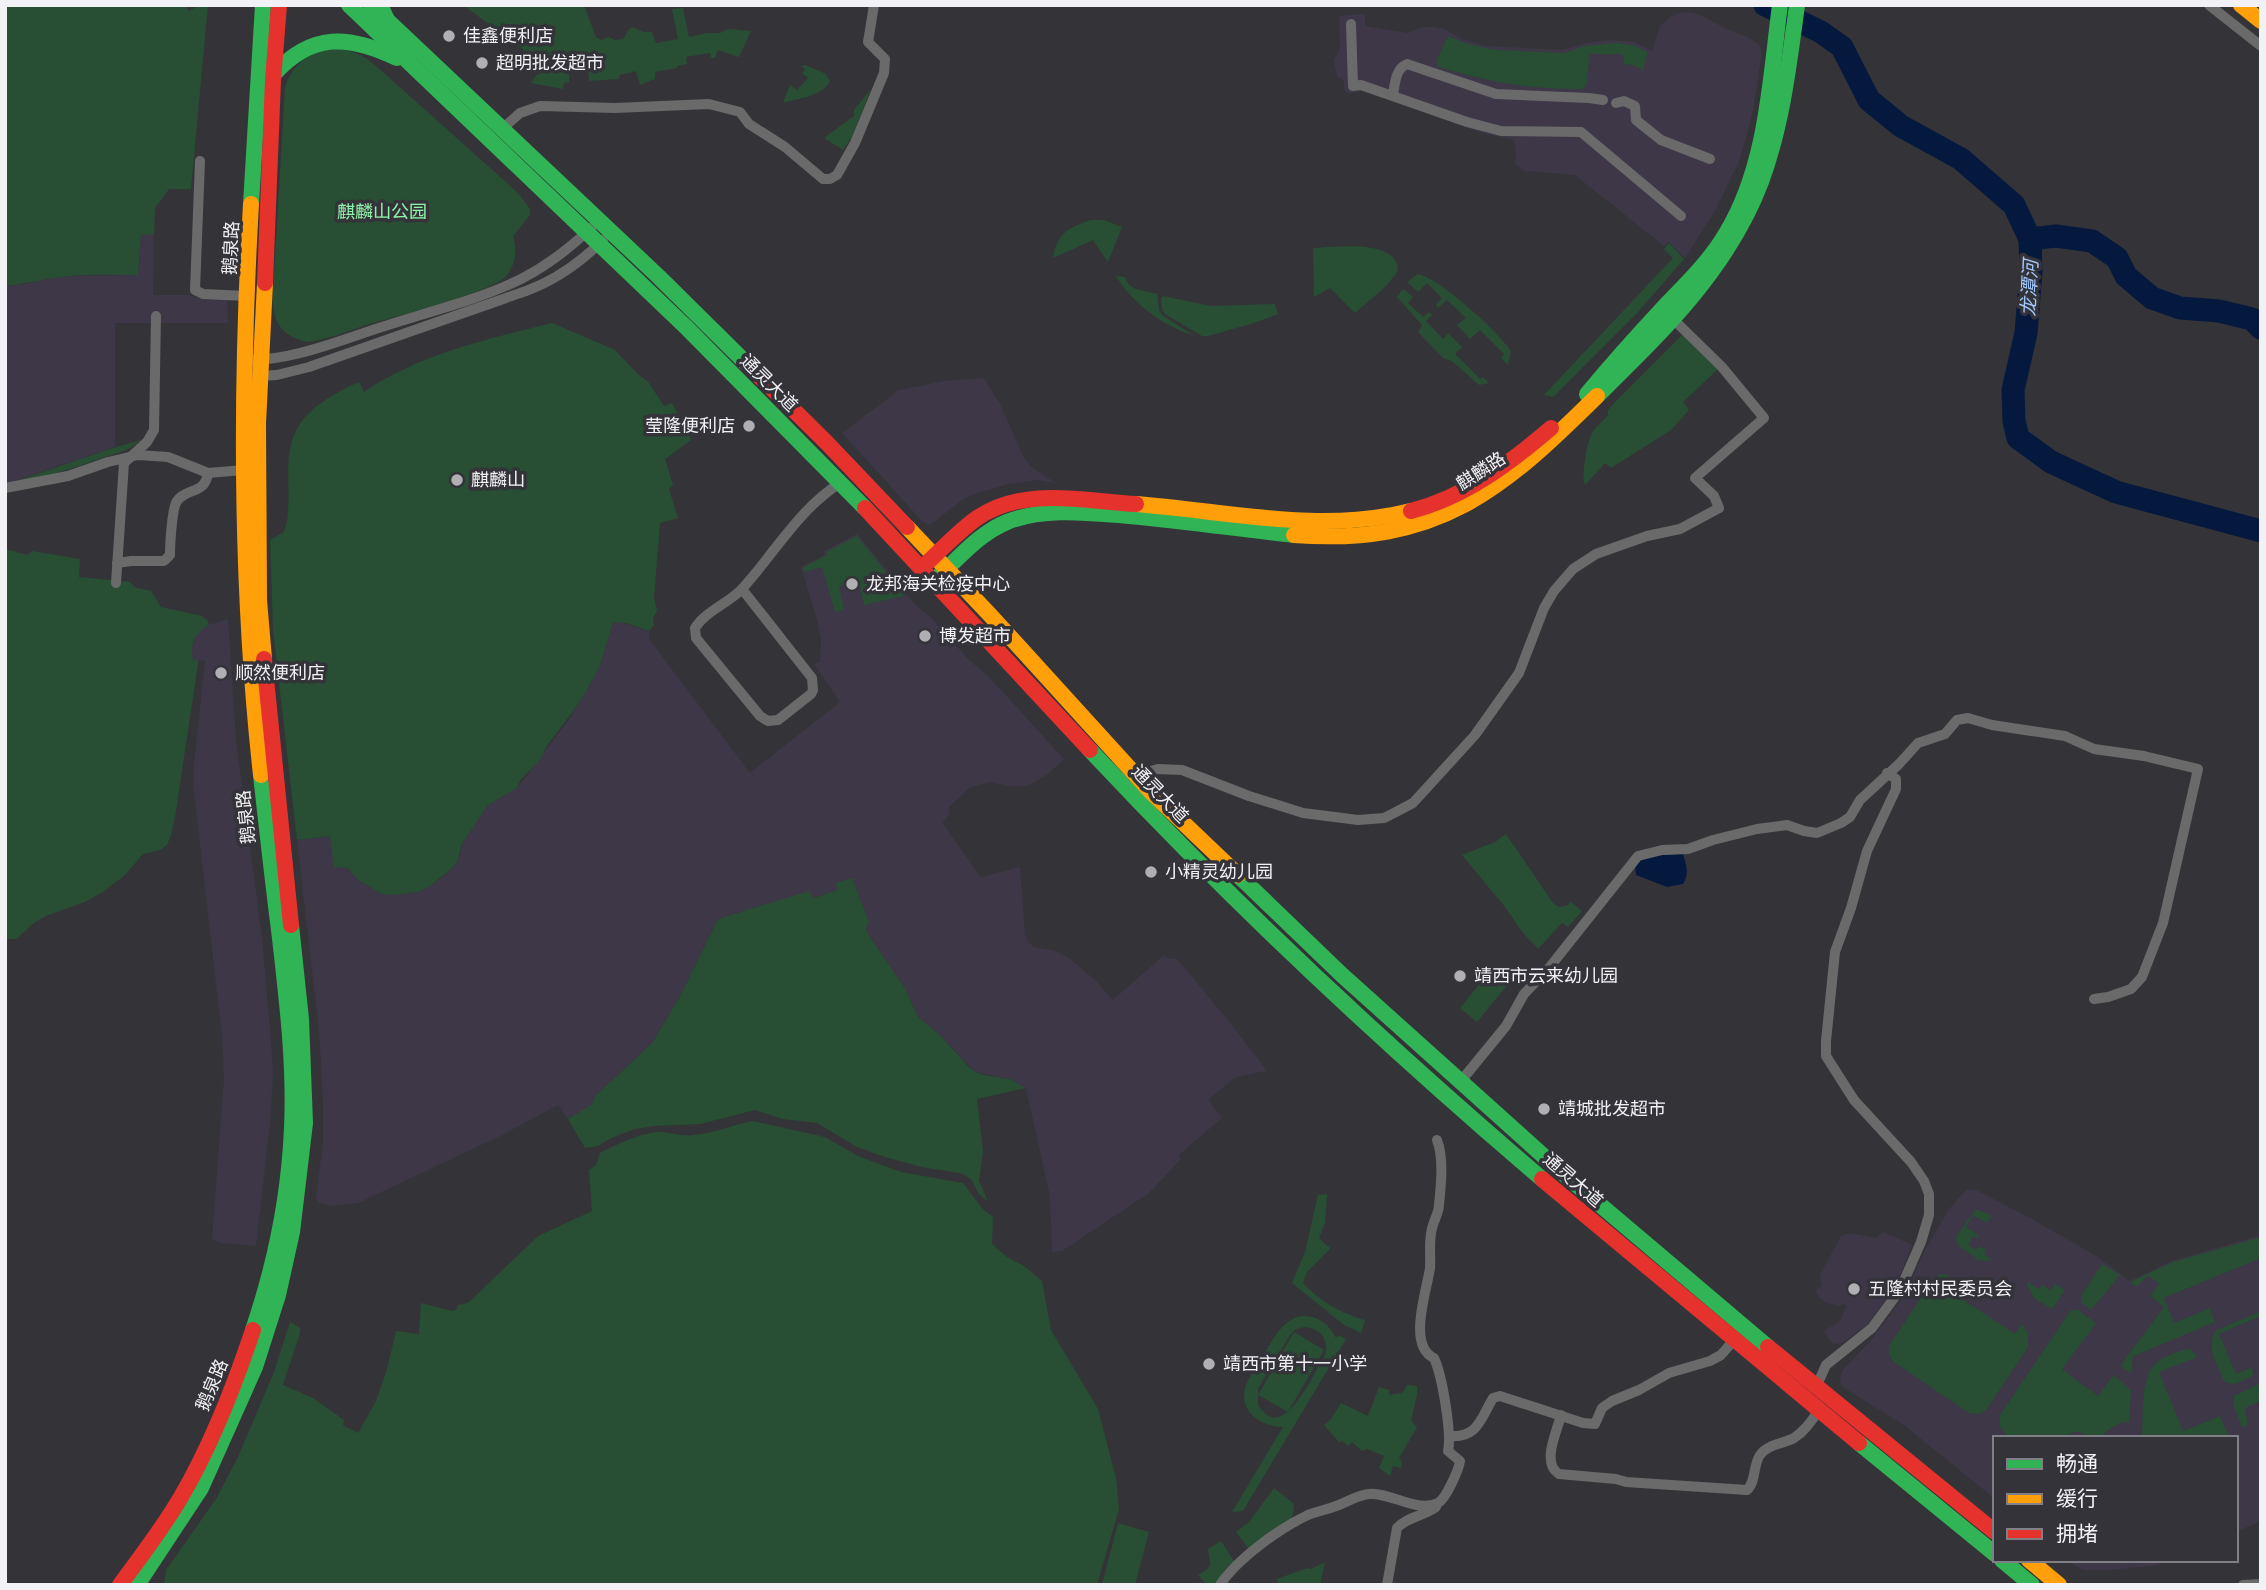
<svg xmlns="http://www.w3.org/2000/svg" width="2266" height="1590" viewBox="0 0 2266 1590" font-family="'Public Sans','Noto Sans SC',sans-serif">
<rect width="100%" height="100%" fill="#343438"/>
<g fill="#3d3747">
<polygon points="1687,12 1698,14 1727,29 1748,37 1759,45 1762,51 1753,111 1740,159 1716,209 1685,258 1669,242 1664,246 1575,175 1525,171 1515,164 1516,155 1514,140 1482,133 1364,90 1350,93 1345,91 1343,79 1337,77 1334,60 1340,49 1339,16 1347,15 1365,14 1365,26 1408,33 1423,27 1434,27 1445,29 1461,39 1486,46 1562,50 1586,43 1612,40 1634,42 1652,51 1660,26 1669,18 1679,13"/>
<polygon points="141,234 154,234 153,295 189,295 198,298 227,299 228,323 115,323 115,447 5,484 5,286 26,284 48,278 71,276 138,275"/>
<polygon points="984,378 1000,404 1024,458 1031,467 1056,483 1037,480 1009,484 974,494 962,500 930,525 922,521 842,433 899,390 945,381"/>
<polygon points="857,534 912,601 933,620 968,659 990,678 1064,759 1048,774 1027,786 1008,786 990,782 969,788 948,808 950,814 942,823 981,877 1020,867 1025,934 1028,941 1033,947 1055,951 1069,958 1094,979 1113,1000 1164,955 1168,958 1177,959 1232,1025 1267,1071 1245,1075 1235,1078 1208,1099 1222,1118 1179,1155 1181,1159 1149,1193 1062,1251 1052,1252 1050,1196 1026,1088 1010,1079 975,1072 940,1035 918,1017 905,988 868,934 866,928 869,922 851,878 838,890 814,898 750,910 718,919 679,998 652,1043 595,1096 592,1104 568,1119 558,1105 500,1136 358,1203 332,1206 318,1203 316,1196 323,1144 323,1100 319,1030 297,840 330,836 348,868 357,879 381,894 429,887 440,879 450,870 461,853 462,844 488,805 517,788 570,718 599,668 613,623 620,622 649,631 649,639 750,773 840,702 814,664 820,662 821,639 817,620 801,567 825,555 824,551"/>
<polygon points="228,619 236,740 262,938 271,1040 273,1073 270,1123 256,1246 221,1243 212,1239 224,1079 222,1036 194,791 193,774 205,661 193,660 191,649 198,632 209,625"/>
<polygon points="1967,1189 1976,1190 2032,1219 2096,1256 2130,1281 2172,1261 2261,1235 2261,1521 2236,1532 2236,1438 1995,1438 1995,1499 1904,1425 1841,1386 1840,1378 1842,1371 1873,1338 1905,1294 1925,1250 1949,1209"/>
<polygon points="1884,1232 1912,1245 1897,1283 1868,1324 1842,1343 1833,1344 1824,1331 1840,1321 1846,1307 1844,1304 1839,1306 1827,1303 1819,1297 1815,1290 1822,1286 1820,1275 1841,1236 1849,1233 1877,1238 1881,1233"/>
<polygon points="2066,1560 2171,1560 2157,1565 2110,1570 2083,1570"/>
</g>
<g fill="#284e33" fill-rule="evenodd">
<path d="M5 5H186L188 11 201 5H208L191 189H169L155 208 154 234 141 235 138 275C116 275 93 274 71 276 49 277 28 284 5 286Z"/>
<polygon points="463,5 584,5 596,37 601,40 609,37 615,40 623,39 630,28 633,27 643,32 652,32 656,43 678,39 672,9 683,8 689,37 707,33 720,33 728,29 751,31 739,57 718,50 715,58 711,58 710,53 686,57 687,64 677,66 677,68 655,72 655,79 640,85 636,71 620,75 619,79 589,81 588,67 569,65 569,82 564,83 563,89 531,83 544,65"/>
<path d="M1448 36 1465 43 1495 50 1564 53 1584 46 1618 43 1635 46 1648 52 1643 70 1632 65 1623 64 1624 57 1621 54H1590L1586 86 1582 89C1533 90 1483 81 1437 66V60Z"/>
<path d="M325 48C346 48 359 52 375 65L518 193 530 209V215L513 236C517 248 516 266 506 276 491 293 397 316 370 324 350 330 330 339 308 342 277 335 272 319 273 290L285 87C292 66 305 56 325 48Z"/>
<path d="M805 65 826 74 830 81C822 97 798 98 783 103L790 85 797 90 808 78 802 73 805 69 801 66Z"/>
<polygon points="871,89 852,137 843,150 824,138 854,116 854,110"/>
<path d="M1091 220H1104L1122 227 1108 262 1093 240 1053 258C1057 233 1068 228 1091 220Z"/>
<polygon points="1669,243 1684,259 1639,311 1553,397 1544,395 1673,258 1664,249"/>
<path d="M1313 248C1335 247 1398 238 1398 271L1386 286 1355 313 1330 288 1314 297Z"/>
<path d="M1418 274C1438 277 1500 333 1511 351L1508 365 1501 358 1504 354 1480 330 1470 339 1457 325 1466 318 1447 300 1438 308 1436 305 1442 298 1427 283 1418 292 1407 282Z"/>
<path d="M1116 276 1125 277C1129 292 1144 290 1157 294L1159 310 1162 315 1193 335C1164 327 1131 302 1116 276Z"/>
<polygon points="1403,289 1413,297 1408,303 1423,317 1429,312 1432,315 1426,321 1443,339 1448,333 1462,347 1455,354 1480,379 1483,377 1489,383 1479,385 1452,361 1443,358 1418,332 1422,325 1397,297"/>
<polygon points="1163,296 1211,306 1275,304 1278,314 1254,323 1208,336 1202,336 1165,314 1162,309 1161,299"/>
<path d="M552 323 615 350 638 374 649 383 664 406 672 403 691 440 665 459 673 485 669 489 678 518 660 523 654 598 657 611 653 618 654 625 649 631C637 627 626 621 613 623L599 668 580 702 546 747 541 759 521 779 517 788 488 805 462 844 457 862 450 870 429 887 417 892 394 895 381 894 357 879 348 868 334 867 330 836 297 840 273 630 270 540 284 532 287 522C293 474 275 436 321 403 334 394 345 388 359 382L364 392C419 354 488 339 552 323Z"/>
<path d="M1682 335 1718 369 1683 402 1689 410 1671 430 1611 468 1605 463 1585 485C1581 474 1587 443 1592 433 1596 426 1603 421 1608 415V410L1618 399Z"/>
<path d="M141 440C126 453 115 453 96 460 70 470 44 477 15 481 58 468 98 451 141 440Z"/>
<polygon points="857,536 904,594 903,596 864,605 859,582 839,586 844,610 835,612 822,567 804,572 802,568 827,555 826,552"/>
<path d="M5 549 28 555 32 551 80 559 79 577 130 582 134 587 151 591 161 607 202 616 207 620 209 625C194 634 190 643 193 660H198V664L175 817 171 835 167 845 160 850 143 854 124 876 101 893 85 902 48 915 35 922 16 939H5Z"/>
<polygon points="1506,834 1553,903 1559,907 1566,906 1571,902 1582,911 1568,927 1562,923 1538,949 1523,933 1505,907 1462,855 1495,842"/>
<polygon points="852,878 869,922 866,928 868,934 905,988 918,1017 940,1035 968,1066 975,1072 984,1075 1010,1079 1026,1088 977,1099 983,1152 979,1181 988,1202 979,1194 971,1179 960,1173 921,1167 882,1156 857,1147 817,1123 783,1119 755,1110 700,1124 654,1126 635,1129 611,1138 598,1146 585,1148 568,1119 592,1104 595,1096 652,1043 679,998 718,919 809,891 814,898 837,890 836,883"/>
<polygon points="1495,965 1512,979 1477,1022 1460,1008"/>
<path d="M753 1121 825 1137 858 1156 901 1172 963 1183 982 1208 993 1217 992 1244 1007 1257 1024 1266 1042 1281 1051 1330 1098 1409 1116 1478 1119 1509 1097 1585H164L166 1570 216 1499 238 1457 274 1372 290 1322 300 1328V1333L283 1385 313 1398 344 1420 343 1425 358 1433 376 1401 387 1369 396 1331 419 1334 421 1303 452 1311 456 1310 458 1305 468 1303 538 1236 592 1211 589 1170 596 1165 600 1153C614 1146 647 1130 662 1132 674 1133 682 1137 694 1135 715 1133 733 1125 753 1121Z"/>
<path d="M1327 1194 1325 1223 1319 1238 1327 1246H1330L1329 1250 1307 1272 1303 1283C1318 1300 1342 1314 1365 1320L1361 1333 1344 1325 1292 1283 1305 1252 1318 1195Z"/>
<polygon points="1976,1209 1992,1216 1987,1223 1973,1215 1966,1227 1978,1235 1977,1238 1973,1236 1968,1245 1976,1250 1979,1246 1986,1250 1984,1254 1992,1260 1991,1261 1978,1260 1958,1245 1956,1240 1957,1235"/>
<polygon points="2261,1237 2261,1258 2164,1298 2174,1323 2210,1308 2215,1322 2136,1355 2133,1357 2131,1373 2120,1366 2164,1307 2150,1296 2159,1284 2148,1275 2137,1287 2130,1282 2173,1262"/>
<polygon points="2102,1264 2120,1275 2091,1310 2081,1302 2081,1296"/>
<polygon points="1940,1274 1950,1276 1944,1287 2015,1334 2022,1324 2028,1334 2028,1347 1986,1410 1978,1414 1969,1413 1894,1362 1889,1355 1889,1346 1934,1278"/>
<polygon points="2028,1282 2039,1289 2042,1285 2051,1290 2055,1284 2065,1290 2052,1309 2034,1298 2027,1285"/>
<path d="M2071 1310H2078L2096 1323 2062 1369 2098 1396 2114 1375 2131 1391 2129 1422C2102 1423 2108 1449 2077 1431L2069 1434 2065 1438H2009L1999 1426 2000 1415Z"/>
<path d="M2261 1311V1316L2219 1334 2236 1374 2251 1368 2254 1375C2244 1380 2233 1388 2224 1381 2218 1365 2204 1345 2217 1330Z"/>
<path d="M1300 1316C1317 1315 1329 1323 1336 1338L1339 1335 1346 1339 1243 1511 1232 1512 1283 1427C1261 1427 1237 1411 1246 1385 1250 1375 1258 1365 1263 1356 1273 1340 1280 1322 1300 1316ZM1305 1327C1321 1328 1329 1340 1325 1355 1313 1374 1283 1446 1258 1405V1389L1290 1335 1296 1329Z"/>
<polygon points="1294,1332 1324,1350 1288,1412 1258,1395"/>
<path d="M2186 1349H2191L2197 1357 2159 1372 2183 1431 2220 1416 2229 1438H2142C2144 1416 2139 1380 2156 1363 2164 1356 2177 1352 2186 1349Z"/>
<polygon points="2261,1383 2261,1401 2245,1408 2248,1425 2242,1427 2233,1404 2234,1396"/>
<polygon points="1407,1385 1417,1386 1417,1395 1411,1421 1417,1427 1399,1458 1402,1462 1401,1468 1393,1466 1390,1476 1379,1468 1384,1456 1367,1449 1362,1451 1352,1442 1348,1446 1342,1440 1340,1443 1324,1425 1331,1419 1341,1403 1368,1416 1379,1387 1389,1390 1389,1395 1401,1393 1405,1390"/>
<path d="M1274 1488 1293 1503C1301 1523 1263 1539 1249 1549L1236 1532 1249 1522Z"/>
<polygon points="1118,1523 1149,1532 1135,1585 1102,1585"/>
<path d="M1221 1541 1234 1561 1225 1569 1216 1585H1207L1198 1575C1216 1565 1209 1564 1208 1549Z"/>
<polygon points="1325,1562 1320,1585 1279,1585 1277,1579 1307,1568 1311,1569"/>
</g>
<path fill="#05193f" d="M1683 854C1686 865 1690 873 1683 884L1667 887 1636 875 1635 864C1647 854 1668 855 1683 854Z"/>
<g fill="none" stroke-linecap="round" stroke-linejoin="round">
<g stroke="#05193f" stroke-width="23">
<polyline points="1765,5 1821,32 1842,47 1869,100 1901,126 1961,159 2014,205 2030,239 2031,272 2026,333 2013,390 2014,421 2018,438 2051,462 2116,492 2261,531"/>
<polyline points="2030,239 2056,236 2092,241 2117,258 2126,276 2152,298 2180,308 2219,311 2252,319 2261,328"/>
</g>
<g stroke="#6a6a6a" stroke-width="10">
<polyline points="2209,5 2261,46"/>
<polyline points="1351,24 1353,86 1361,85 1467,122 1501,131 1581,132 1681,216"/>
<path d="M1393 95C1395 84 1395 69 1407 64L1496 94 1589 98 1603 100"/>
<polyline points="1616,103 1624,101 1635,106 1636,120 1661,140 1710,159"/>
<polyline points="502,129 520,113 540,106 615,108 709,104 740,112 749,124 785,147 823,179 830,179 837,175 855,143 884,73 885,59 868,42 874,5"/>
<polyline points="200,161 195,290 203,294 247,296"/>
<path d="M245 360C293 361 340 340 385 326 431 311 479 300 523 278 548 265 571 247 592 227"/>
<path d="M257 376 277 375 309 367 526 291C556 280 580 263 603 240"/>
<polyline points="5,488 68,476 108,462 138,455 168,457 208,473 244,470"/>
<path d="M117 563 131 561H164L170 555C170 544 172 508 177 501 187 487 205 495 208 473"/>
<polyline points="116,583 124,463 147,442 154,430 156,316"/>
<path d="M742 589 812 678 813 690 811 694 778 720 768 721 760 716 696 638 695 628C706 611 727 604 741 590 774 554 798 510 840 483"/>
<polyline points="1137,775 1158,769 1182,770 1249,796 1303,813 1358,820 1384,818 1392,814 1413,803 1475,735 1519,673 1544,608 1554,591 1573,569 1596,554 1647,536 1680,529 1719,508 1714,496 1695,478 1764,418 1722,367 1674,320"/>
<polyline points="1461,1081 1506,1026 1524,994 1549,968 1638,856 1662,850 1688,849 1713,840 1757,829 1787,825 1804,831 1817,833 1841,823 1850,817 1860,800 1899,764 1918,743 1945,734 1957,720 1968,718 1992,725 2065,736 2094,749 2144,756 2198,769 2163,923 2142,977 2131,989 2108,997 2094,999"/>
<polyline points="1817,1385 1826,1365 1872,1328 1900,1290 1921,1242 1929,1215 1929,1194 1924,1181 1911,1162 1854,1100 1826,1056 1826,1041 1835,952 1851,908 1867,851 1896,789 1896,779 1887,773"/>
<path d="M1561 1415C1557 1432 1541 1463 1559 1474L1616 1479 1626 1482 1747 1490C1756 1482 1753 1465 1760 1455 1768 1444 1783 1444 1794 1438 1805 1431 1812 1420 1820 1409"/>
<path d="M1450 1436C1478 1438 1481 1418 1493 1398L1500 1396 1583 1423 1595 1424 1602 1408 1612 1401 1639 1390 1669 1373 1710 1361 1721 1355 1734 1340"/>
<path d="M1220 1585C1237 1559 1280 1528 1308 1515 1318 1511 1329 1509 1339 1505 1349 1501 1358 1495 1369 1494 1391 1492 1416 1513 1438 1503 1446 1499 1459 1469 1460 1461L1448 1451C1452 1433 1442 1375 1434 1358 1407 1346 1427 1290 1430 1268 1431 1254 1428 1238 1433 1225 1435 1218 1439 1212 1439 1205 1441 1185 1444 1158 1437 1140"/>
<path d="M1387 1585 1397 1528C1407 1517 1424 1516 1436 1507V1504"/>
<polyline points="2243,1585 2261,1584"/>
</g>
<g stroke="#30b455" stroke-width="16">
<polyline points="349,5 688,329 865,508"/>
<polyline points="371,5 659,277 747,364"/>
<polyline points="380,5 387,20"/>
<path d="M274 74C312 32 349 35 397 58"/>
<polyline points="251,204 263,5"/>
<path d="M1587 394C1612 364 1638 335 1665 306 1687 283 1711 260 1727 232 1767 165 1770 81 1780 5"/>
<path d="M1597 396C1662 332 1728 269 1761 182 1782 125 1789 65 1797 5"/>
<path d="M940 575C961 556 980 533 1007 522 1045 507 1089 513 1129 516 1184 521 1239 529 1294 535"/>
<path d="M1090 750C1232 902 1384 1044 1542 1179"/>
<polyline points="1238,875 1342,975 1559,1170 1768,1347"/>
<path d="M253 1330C275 1265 289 1197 292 1128 295 1065 287 1001 280 938 273 884 267 829 261 775"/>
<polyline points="1859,1443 1995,1554"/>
<polyline points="2002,1560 2032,1585"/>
<polyline points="137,1585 201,1488 255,1367 278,1295 292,1232 305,1123 301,1019 291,925"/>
</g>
<g stroke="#ff9f0a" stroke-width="16">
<polyline points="2241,5 2261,21"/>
<path d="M251 204C240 395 240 584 261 775"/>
<path d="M1136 504C1227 511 1321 534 1411 511"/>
<polyline points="907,527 991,616 1152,793 1238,875"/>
<path d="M1294 535C1438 546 1501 491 1597 396"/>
<polyline points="264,659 259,600 258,423 265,283"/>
<polyline points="2029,1560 2059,1585"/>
</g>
<g stroke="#e5322d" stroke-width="16">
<polyline points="265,283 273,80 279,5"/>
<polyline points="747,364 827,443 907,527"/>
<polyline points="865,508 1090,750"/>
<path d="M1411 511C1465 497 1509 464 1551 428"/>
<path d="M928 562C944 547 959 531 977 518 1025 486 1082 501 1136 504"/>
<polyline points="264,659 291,925"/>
<polyline points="1542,1179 1859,1443"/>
<polyline points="1768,1347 1995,1532"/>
<path d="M120 1585C141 1556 163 1528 181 1497 211 1446 234 1387 253 1330"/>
</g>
</g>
<g fill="#b0b0b4" stroke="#333339" stroke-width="2.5">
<circle cx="449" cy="36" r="7"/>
<circle cx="482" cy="63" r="7"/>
<circle cx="749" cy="426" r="7"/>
<circle cx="457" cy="480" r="7"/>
<circle cx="852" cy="584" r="7"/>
<circle cx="925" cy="636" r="7"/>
<circle cx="221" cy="673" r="7"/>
<circle cx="1151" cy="872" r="7"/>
<circle cx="1460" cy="976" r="7"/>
<circle cx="1544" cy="1109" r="7"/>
<circle cx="1854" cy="1289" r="7"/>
<circle cx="1209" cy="1364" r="7"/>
</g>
<g text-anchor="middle" stroke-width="7" stroke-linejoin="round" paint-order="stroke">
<g font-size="18" fill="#f2f2f6" stroke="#333339" text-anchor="start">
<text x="463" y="42">佳鑫便利店</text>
<text x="496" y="69">超明批发超市</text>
<text x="735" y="432" text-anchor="end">莹隆便利店</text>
<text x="471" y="486">麒麟山</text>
<text x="866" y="590">龙邦海关检疫中心</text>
<text x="939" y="642">博发超市</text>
<text x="235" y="679">顺然便利店</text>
<text x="1165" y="878">小精灵幼儿园</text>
<text x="1474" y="982">靖西市云来幼儿园</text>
<text x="1558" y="1115">靖城批发超市</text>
<text x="1868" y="1295">五隆村村民委员会</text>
<text x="1223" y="1370">靖西市第十一小学</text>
</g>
<g font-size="18" fill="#8ef2a8" stroke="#333339">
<text x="382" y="218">麒麟山公园</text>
</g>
<g font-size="18" fill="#f2f2f6" stroke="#333339">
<text transform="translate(231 248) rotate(-87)" y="6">鹅泉路</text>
<text transform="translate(769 383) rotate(45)" y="6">通灵大道</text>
<text transform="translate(1481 471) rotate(-33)" y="6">麒麟路</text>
<text transform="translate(1160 794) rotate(46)" y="6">通灵大道</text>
<text transform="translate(246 817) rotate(-96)" y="6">鹅泉路</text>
<text transform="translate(1573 1180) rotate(41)" y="6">通灵大道</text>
<text transform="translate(212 1385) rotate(-67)" y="6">鹅泉路</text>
</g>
<g font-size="19" font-style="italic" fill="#a3c8fd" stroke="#333339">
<text transform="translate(2029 288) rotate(-87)" y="7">龙潭河</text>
</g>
</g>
<rect width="2266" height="1590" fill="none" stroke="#f2f2f6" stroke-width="14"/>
<rect x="1993" y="1436" width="245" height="126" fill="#333339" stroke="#7f7f85" stroke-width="2"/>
<rect x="2007" y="1459" width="35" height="10" fill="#30b455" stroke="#7f7f85" stroke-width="2"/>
<text x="2056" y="1471" font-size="21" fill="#f2f2f6">畅通</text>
<rect x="2007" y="1494" width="35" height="10" fill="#ff9f0a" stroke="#7f7f85" stroke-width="2"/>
<text x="2056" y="1506" font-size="21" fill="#f2f2f6">缓行</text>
<rect x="2007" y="1529" width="35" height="10" fill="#e5322d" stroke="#7f7f85" stroke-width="2"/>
<text x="2056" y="1541" font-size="21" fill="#f2f2f6">拥堵</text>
</svg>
